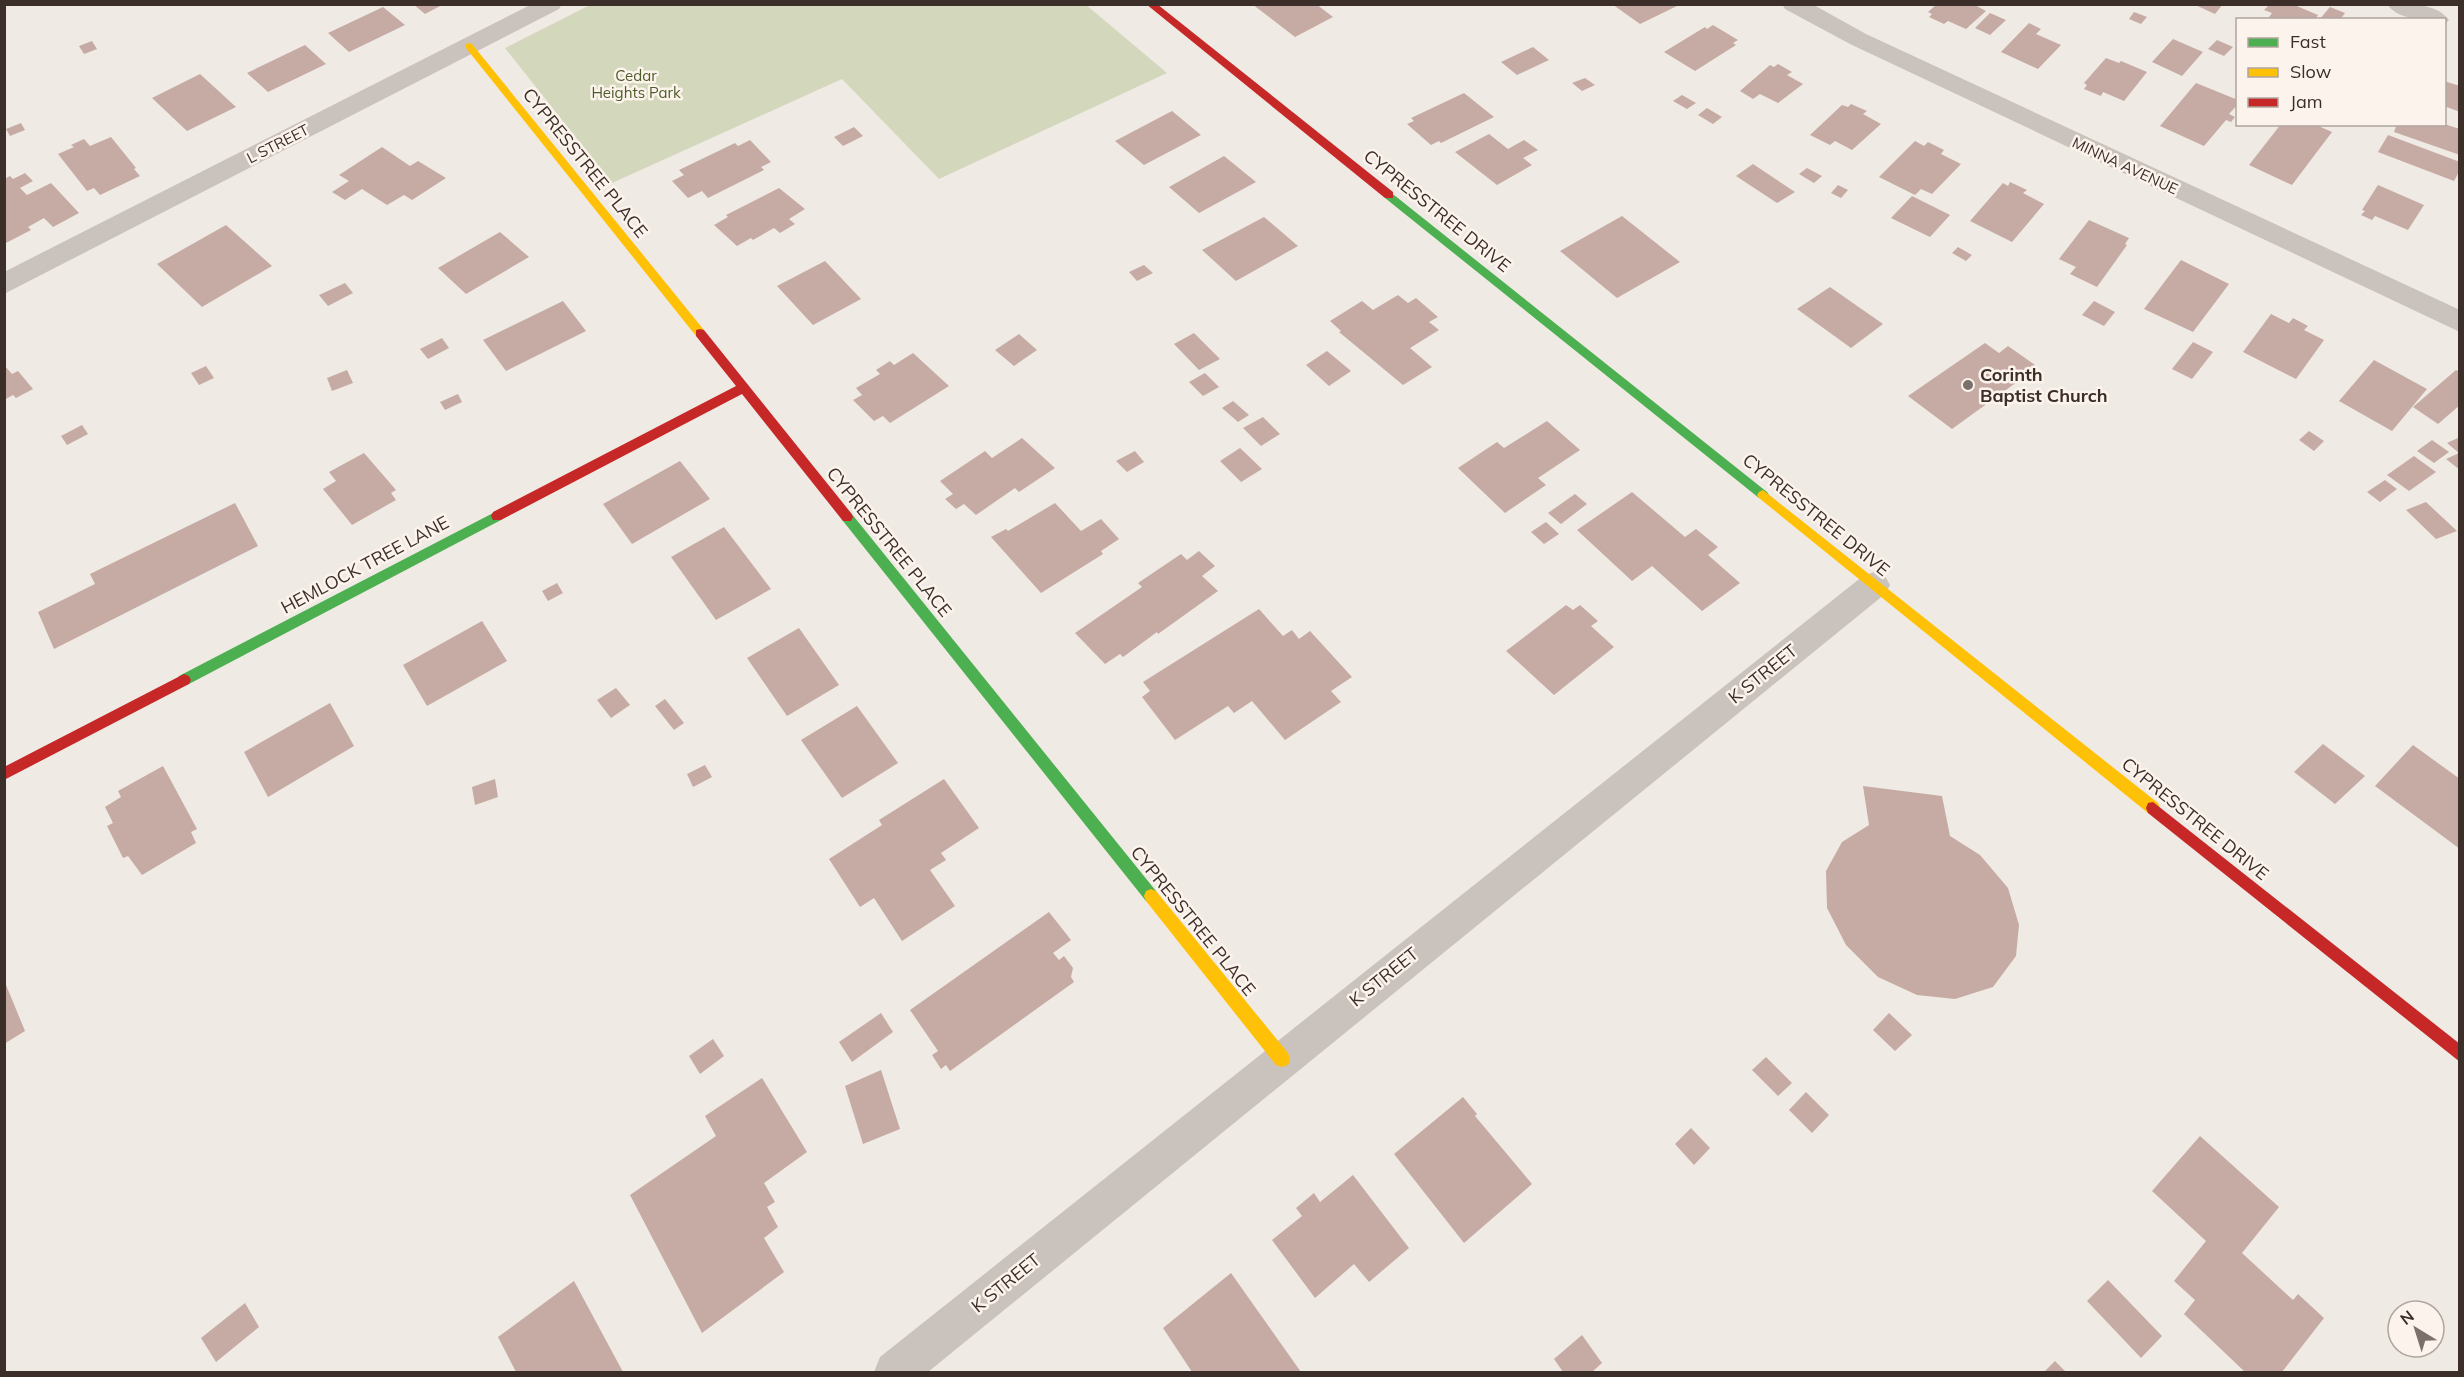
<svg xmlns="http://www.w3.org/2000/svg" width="2464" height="1377" viewBox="0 0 2464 1377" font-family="Mulish,sans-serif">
<rect width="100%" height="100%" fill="#f0eae4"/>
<polygon fill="#d3d7bc" points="1085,4 1167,73 939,179 842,79 612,183 505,48 590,5"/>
<g fill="#c6aba4">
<polygon points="413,4 444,4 425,14"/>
<polygon points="1252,4 1316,4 1333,17 1295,37"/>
<polygon points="1612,4 1675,4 1677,6 1640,24"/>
<polygon points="1937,4 1973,4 1986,11 1966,29 1948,21 1944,24 1929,17 1932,14 1928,12"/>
<polygon points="2193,4 2223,4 2215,14"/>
<polygon points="2285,4 2292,4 2318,15 2315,20 2267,20 2272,13 2264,10 2269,5"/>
<polygon points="383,7 405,25 349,52 328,33"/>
<polygon points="2330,7 2345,13 2340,20 2319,20"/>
<polygon points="2134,12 2147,17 2141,24 2129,19"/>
<polygon points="1990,13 2006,20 1990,35 1975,28"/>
<polygon points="2029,23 2041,29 2036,34 2061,45 2038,69 2001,52"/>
<polygon points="1713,25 1738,40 1733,43 1736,45 1695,71 1664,52 1705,27 1707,29"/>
<polygon points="2173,39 2203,52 2182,76 2152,62"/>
<polygon points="2217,40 2233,47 2224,56 2208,49"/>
<polygon points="92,41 97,49 84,54 79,46"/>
<polygon points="305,45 326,64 268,92 247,73"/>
<polygon points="1533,47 1549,60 1517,75 1501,62"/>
<polygon points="2106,58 2119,63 2121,61 2147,72 2124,101 2103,92 2101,96 2084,89 2087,85 2084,83"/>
<polygon points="1778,64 1792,72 1787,75 1803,84 1778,103 1760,94 1753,99 1740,91 1770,65 1774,67"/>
<polygon points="200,74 236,107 187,131 152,98"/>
<polygon points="1585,78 1595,85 1582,91 1572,83"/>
<polygon points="2444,81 2460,86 2460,112 2444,106"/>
<polygon points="2196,83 2238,100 2238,104 2229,114 2235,117 2231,122 2226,120 2204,146 2160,126"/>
<polygon points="1464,93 1494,117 1441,143 1439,141 1431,145 1407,124 1414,121 1411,118"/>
<polygon points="1682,95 1696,103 1687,109 1673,101"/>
<polygon points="1851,104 1867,111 1863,114 1881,124 1852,150 1835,141 1830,145 1810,135 1842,105 1848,107"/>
<polygon points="1707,108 1722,117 1713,124 1698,115"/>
<polygon points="1172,111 1201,135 1144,165 1115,141"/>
<polygon points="21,123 25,130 10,136 6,129"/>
<polygon points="2281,124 2314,124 2332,132 2292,185 2249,165"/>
<polygon points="2397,124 2444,124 2460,129 2460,155 2394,132"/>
<polygon points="854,127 863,136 843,146 834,137"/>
<polygon points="1489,134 1508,149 1524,140 1538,150 1523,158 1532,165 1497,185 1455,152"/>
<polygon points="2388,135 2460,162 2460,170 2454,181 2378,152"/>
<polygon points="111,137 136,168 134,169 140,176 100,195 94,188 87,191 58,154 74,147 71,145 84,139 90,146"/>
<polygon points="750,140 771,162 761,167 764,170 708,198 702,191 688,198 672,181 684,175 679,170 735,143 738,146"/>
<polygon points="1915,141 1924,146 1928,142 1944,150 1941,154 1961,164 1932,194 1921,189 1915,195 1879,177"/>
<polygon points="382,147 410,166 418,161 446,178 412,200 404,195 387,205 362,189 345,200 332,192 349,181 339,175"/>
<polygon points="1224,156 1256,182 1199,213 1169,187"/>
<polygon points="1753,164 1795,192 1777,203 1736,176"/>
<polygon points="1807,168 1822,176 1814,183 1799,174"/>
<polygon points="25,173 33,181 20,188 27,195 51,183 79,213 53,227 44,218 28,227 31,230 4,244 4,179 10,176 13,179"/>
<polygon points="2010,182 2027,190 2023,193 2044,204 2012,242 1970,221 2003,183 2008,186"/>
<polygon points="1838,185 1848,190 1841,198 1831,193"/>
<polygon points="2378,185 2424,205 2408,230 2375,216 2372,220 2361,215 2365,211 2362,210"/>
<polygon points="779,188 805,209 789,219 795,224 780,233 774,228 753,240 751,238 737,246 714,225 728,217 726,215"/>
<polygon points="1912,196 1950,215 1930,237 1891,218"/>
<polygon points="1622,216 1680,262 1617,298 1560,251"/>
<polygon points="1264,217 1298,246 1236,281 1202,250"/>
<polygon points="2089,220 2129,238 2125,244 2127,245 2097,287 2070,274 2076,267 2059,259"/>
<polygon points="226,225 272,266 202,307 157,264"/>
<polygon points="500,232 529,257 466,294 438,268"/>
<polygon points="1958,247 1972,255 1966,261 1952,253"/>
<polygon points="2181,260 2229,284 2193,332 2144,309"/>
<polygon points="825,261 861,299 813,325 777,286"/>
<polygon points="1144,265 1153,273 1137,281 1129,272"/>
<polygon points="345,283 353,293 328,306 319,295"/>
<polygon points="1830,287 1883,324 1851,348 1797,309"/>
<polygon points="1398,295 1408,303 1416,298 1438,317 1429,322 1439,330 1410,348 1432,367 1403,385 1339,332 1341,331 1330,321 1362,301 1373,310"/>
<polygon points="563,301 586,331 506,371 483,340"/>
<polygon points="2094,301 2115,312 2104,326 2082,315"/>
<polygon points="2271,314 2289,323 2293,318 2308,326 2304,330 2324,340 2296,379 2243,352"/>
<polygon points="1194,333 1220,359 1199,370 1174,344"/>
<polygon points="1019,334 1037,350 1014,366 995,350"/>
<polygon points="442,338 449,348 428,359 420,349"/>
<polygon points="2193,342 2213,352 2192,379 2172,369"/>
<polygon points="1985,343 1999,353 2008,346 2035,365 2026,373 2028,374 1952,429 1908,396"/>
<polygon points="1327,351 1351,371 1329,386 1306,365"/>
<polygon points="913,353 949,386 890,423 883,416 874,421 853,400 862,395 856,388 880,374 876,370 890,361 894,365"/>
<polygon points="2374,360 2427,389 2392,431 2339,401"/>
<polygon points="4,365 12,374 18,371 33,389 16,398 13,395 4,400"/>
<polygon points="206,366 214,378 199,385 191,373"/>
<polygon points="347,370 353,383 332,391 327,378"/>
<polygon points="2456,370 2460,372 2460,405 2438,424 2413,407"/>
<polygon points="1205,373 1219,387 1203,396 1189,382"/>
<polygon points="458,394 462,402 445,410 440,402"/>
<polygon points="1233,401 1249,415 1238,422 1222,408"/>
<polygon points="1263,417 1280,434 1261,446 1243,428"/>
<polygon points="1547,421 1580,450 1538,478 1546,485 1505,513 1458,468 1497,442 1504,448"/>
<polygon points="82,425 88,434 67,445 61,436"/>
<polygon points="2309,431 2324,441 2314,451 2299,440"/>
<polygon points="2460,437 2460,470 2446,459 2459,453 2447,443"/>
<polygon points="1022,438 1055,468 1019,492 1015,488 976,515 964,504 956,509 945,499 953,494 940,481 985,451 992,458"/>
<polygon points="2432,440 2449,452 2434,463 2417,451"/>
<polygon points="1240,448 1262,469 1241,482 1220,461"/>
<polygon points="1135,451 1144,462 1127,472 1116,461"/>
<polygon points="364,453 396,490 391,493 396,500 352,525 323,489 336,481 329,472"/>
<polygon points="2414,456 2436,472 2409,491 2387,475"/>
<polygon points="680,461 710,499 632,544 603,504"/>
<polygon points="2385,480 2397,489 2380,502 2367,492"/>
<polygon points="1632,492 1685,537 1696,529 1718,547 1708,555 1740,583 1702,611 1652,566 1632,581 1577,530"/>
<polygon points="1575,494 1587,504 1561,524 1548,513"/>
<polygon points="2426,502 2457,531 2436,539 2406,510"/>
<polygon points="235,503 258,546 54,649 38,612 95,584 90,574"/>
<polygon points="1055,503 1081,531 1101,519 1119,539 1101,551 1103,554 1041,593 991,537 1006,529 1008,531"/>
<polygon points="1546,522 1559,534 1544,544 1531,532"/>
<polygon points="724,527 771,589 716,620 671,557"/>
<polygon points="1199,551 1215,566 1202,576 1218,591 1158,634 1157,632 1123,657 1120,654 1105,664 1075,633 1142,587 1138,583 1181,554 1187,560"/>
<polygon points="557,583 563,593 548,601 542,591"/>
<polygon points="1566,605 1573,610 1580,605 1598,621 1591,626 1614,647 1554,695 1506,651"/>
<polygon points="1259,609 1283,636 1292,630 1299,639 1310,631 1352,677 1331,691 1341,702 1285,740 1252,701 1234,713 1228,706 1175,740 1142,697 1150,691 1143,682"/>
<polygon points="482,621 507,661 427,706 403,665"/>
<polygon points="799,628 839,685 787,716 747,658"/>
<polygon points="616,688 630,705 611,718 597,700"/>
<polygon points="665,699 684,723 674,730 655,706"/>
<polygon points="330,703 354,746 268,797 244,752"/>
<polygon points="857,706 898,763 842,798 801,740"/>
<polygon points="2323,744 2365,776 2335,804 2294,772"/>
<polygon points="2413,745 2460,779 2460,849 2375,786"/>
<polygon points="705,765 712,777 693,787 687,774"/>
<polygon points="163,766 197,829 191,832 196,843 142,875 128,856 123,858 107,826 113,823 105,807 121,797 118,791"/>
<polygon points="495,779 498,797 475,805 472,787"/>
<polygon points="944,779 979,828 941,853 946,860 930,870 955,906 902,941 874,898 860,907 829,859 882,825 879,820"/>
<polygon points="1863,786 1942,796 1950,836 1980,855 2008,888 2019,925 2016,956 1993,987 1955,999 1917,995 1878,977 1846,945 1827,908 1826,871 1842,842 1869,825"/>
<polygon points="1049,912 1071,940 1053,953 1059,960 1064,956 1073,968 1071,977 1074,982 950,1071 946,1065 941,1069 932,1055 938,1051 910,1010"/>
<polygon points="4,980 25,1031 4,1044"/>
<polygon points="881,1013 893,1032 852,1062 839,1042"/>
<polygon points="1889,1013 1912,1035 1895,1051 1873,1030"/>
<polygon points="713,1039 724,1056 700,1074 689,1056"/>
<polygon points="1766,1057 1792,1083 1778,1096 1752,1070"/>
<polygon points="881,1070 900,1129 863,1144 845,1086"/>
<polygon points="762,1078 807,1152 764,1183 775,1202 767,1207 778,1227 764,1238 784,1272 702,1333 630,1195 716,1136 705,1116"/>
<polygon points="1806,1092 1829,1115 1812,1133 1789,1110"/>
<polygon points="1463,1097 1477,1114 1475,1116 1532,1184 1464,1243 1394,1154"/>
<polygon points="1691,1128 1710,1148 1694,1165 1675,1144"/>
<polygon points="2200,1136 2279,1207 2242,1253 2293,1300 2298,1294 2324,1318 2282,1372 2245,1372 2184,1314 2195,1300 2174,1281 2206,1241 2152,1191"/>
<polygon points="1353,1175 1409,1248 1369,1282 1354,1264 1315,1298 1272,1240 1302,1216 1296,1208 1314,1193 1320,1202"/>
<polygon points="1231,1273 1301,1372 1192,1372 1163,1328"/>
<polygon points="2108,1280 2162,1336 2141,1358 2087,1301"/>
<polygon points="574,1281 623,1372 516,1372 498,1337"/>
<polygon points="245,1303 259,1327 216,1362 201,1338"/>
<polygon points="1582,1335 1602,1363 1592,1372 1563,1372 1554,1359"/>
<polygon points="2055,1361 2066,1372 2044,1372"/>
</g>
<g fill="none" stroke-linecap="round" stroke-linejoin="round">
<g fill="#cac2bc" fill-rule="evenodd">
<polygon points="532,4 562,4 559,9 4,294 4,272"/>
<polygon points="1782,4 1812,4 1866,34 2460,310 2460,332 1850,44 1785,9"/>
<path d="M2387 4C2406 4 2436 2 2449 20L2444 25V20C2427 20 2398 21 2387 4Z"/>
<polygon points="1874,572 1885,576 1890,585 1885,594 928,1372 874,1372 880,1357 1863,576"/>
</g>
<g fill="#4caf50" fill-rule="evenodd">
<polygon points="1389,191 1767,492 1769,495 1767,498 1759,498 1385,198 1385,192"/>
<polygon points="497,511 503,516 501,520 189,684 184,686 179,684 177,680 179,676"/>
<polygon points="847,512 851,513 1156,891 1158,896 1156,901 1151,903 1146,901 843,521 841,517"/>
</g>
<g fill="#ffc107" fill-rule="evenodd">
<polygon points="469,43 472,44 704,330 704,336 696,336 466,48 466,44"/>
<polygon points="1763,490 2158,803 2160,808 2158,813 2153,814 2148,813 1759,498 1757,495 1759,492"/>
<polygon points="1151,889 1156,891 1288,1053 1290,1059 1288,1065 1282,1067 1276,1065 1146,901 1144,896 1146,891"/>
</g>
<g fill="#c62828" fill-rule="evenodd">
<polygon points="1146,4 1157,4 1393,192 1393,198 1385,198"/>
<polygon points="700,329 704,330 851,513 853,517 851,521 843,521 742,394 501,520 493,520 491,516 493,512 736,386 696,336 696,330"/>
<polygon points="184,674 189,676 191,680 189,684 4,780 4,767"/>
<polygon points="2153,802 2460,1044 2460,1062 2148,813 2146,808 2148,803"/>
</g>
</g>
<circle fill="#7b706a" stroke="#fcf4ec" stroke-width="2" cx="1968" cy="385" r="6"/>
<g text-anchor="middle" stroke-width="5" stroke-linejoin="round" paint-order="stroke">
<g font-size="15" fill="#4e5d2a" stroke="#fcf4ec">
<text x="636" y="81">Cedar<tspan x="636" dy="17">Heights Park</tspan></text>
</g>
<g font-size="15" fill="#3c2e29" stroke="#fcf4ec">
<text transform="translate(278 144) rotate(-27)" y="5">L STREET</text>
<text transform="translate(2125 166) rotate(25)" y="5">MINNA AVENUE</text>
</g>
<g font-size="18" fill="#3c2e29" stroke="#fcf4ec">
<text transform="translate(585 163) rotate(51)" y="6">CYPRESSTREE PLACE</text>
<text transform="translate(1437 211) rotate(39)" y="6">CYPRESSTREE DRIVE</text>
<text transform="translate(1816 515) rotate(39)" y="6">CYPRESSTREE DRIVE</text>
<text transform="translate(889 542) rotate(51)" y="6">CYPRESSTREE PLACE</text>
<text transform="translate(365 565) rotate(-28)" y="6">HEMLOCK TREE LANE</text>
<text transform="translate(1763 674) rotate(-39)" y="6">K STREET</text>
<text transform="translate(2195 819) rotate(39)" y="6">CYPRESSTREE DRIVE</text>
<text transform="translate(1193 921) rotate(51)" y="6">CYPRESSTREE PLACE</text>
<text transform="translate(1384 977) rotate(-39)" y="6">K STREET</text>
<text transform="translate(1006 1283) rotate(-39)" y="6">K STREET</text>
</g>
<g font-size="18" font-weight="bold" fill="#3c2e29" stroke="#fcf4ec" text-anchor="start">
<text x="1980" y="381">Corinth<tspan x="1980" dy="21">Baptist Church</tspan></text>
</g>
</g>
<rect width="2464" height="1377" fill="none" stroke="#3c2e29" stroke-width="12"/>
<rect x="2236" y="18" width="210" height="108" fill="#fcf4ec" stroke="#afa59e" stroke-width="1.5"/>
<rect x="2248" y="38" width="30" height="9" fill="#4caf50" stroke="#afa59e" stroke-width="1.5"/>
<text x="2290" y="48" font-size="18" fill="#3c2e29">Fast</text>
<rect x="2248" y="68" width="30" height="9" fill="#ffc107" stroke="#afa59e" stroke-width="1.5"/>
<text x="2290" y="78" font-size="18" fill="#3c2e29">Slow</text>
<rect x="2248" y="98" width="30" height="9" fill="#c62828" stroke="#afa59e" stroke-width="1.5"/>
<text x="2290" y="108" font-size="18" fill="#3c2e29">Jam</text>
<g transform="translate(2416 1329) rotate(322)"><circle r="28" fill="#fcf4ec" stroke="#afa59e" stroke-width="1.5"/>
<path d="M0-4.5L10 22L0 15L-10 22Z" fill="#7b706a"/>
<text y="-9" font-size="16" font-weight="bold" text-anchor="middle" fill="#3c2e29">N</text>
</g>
</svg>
